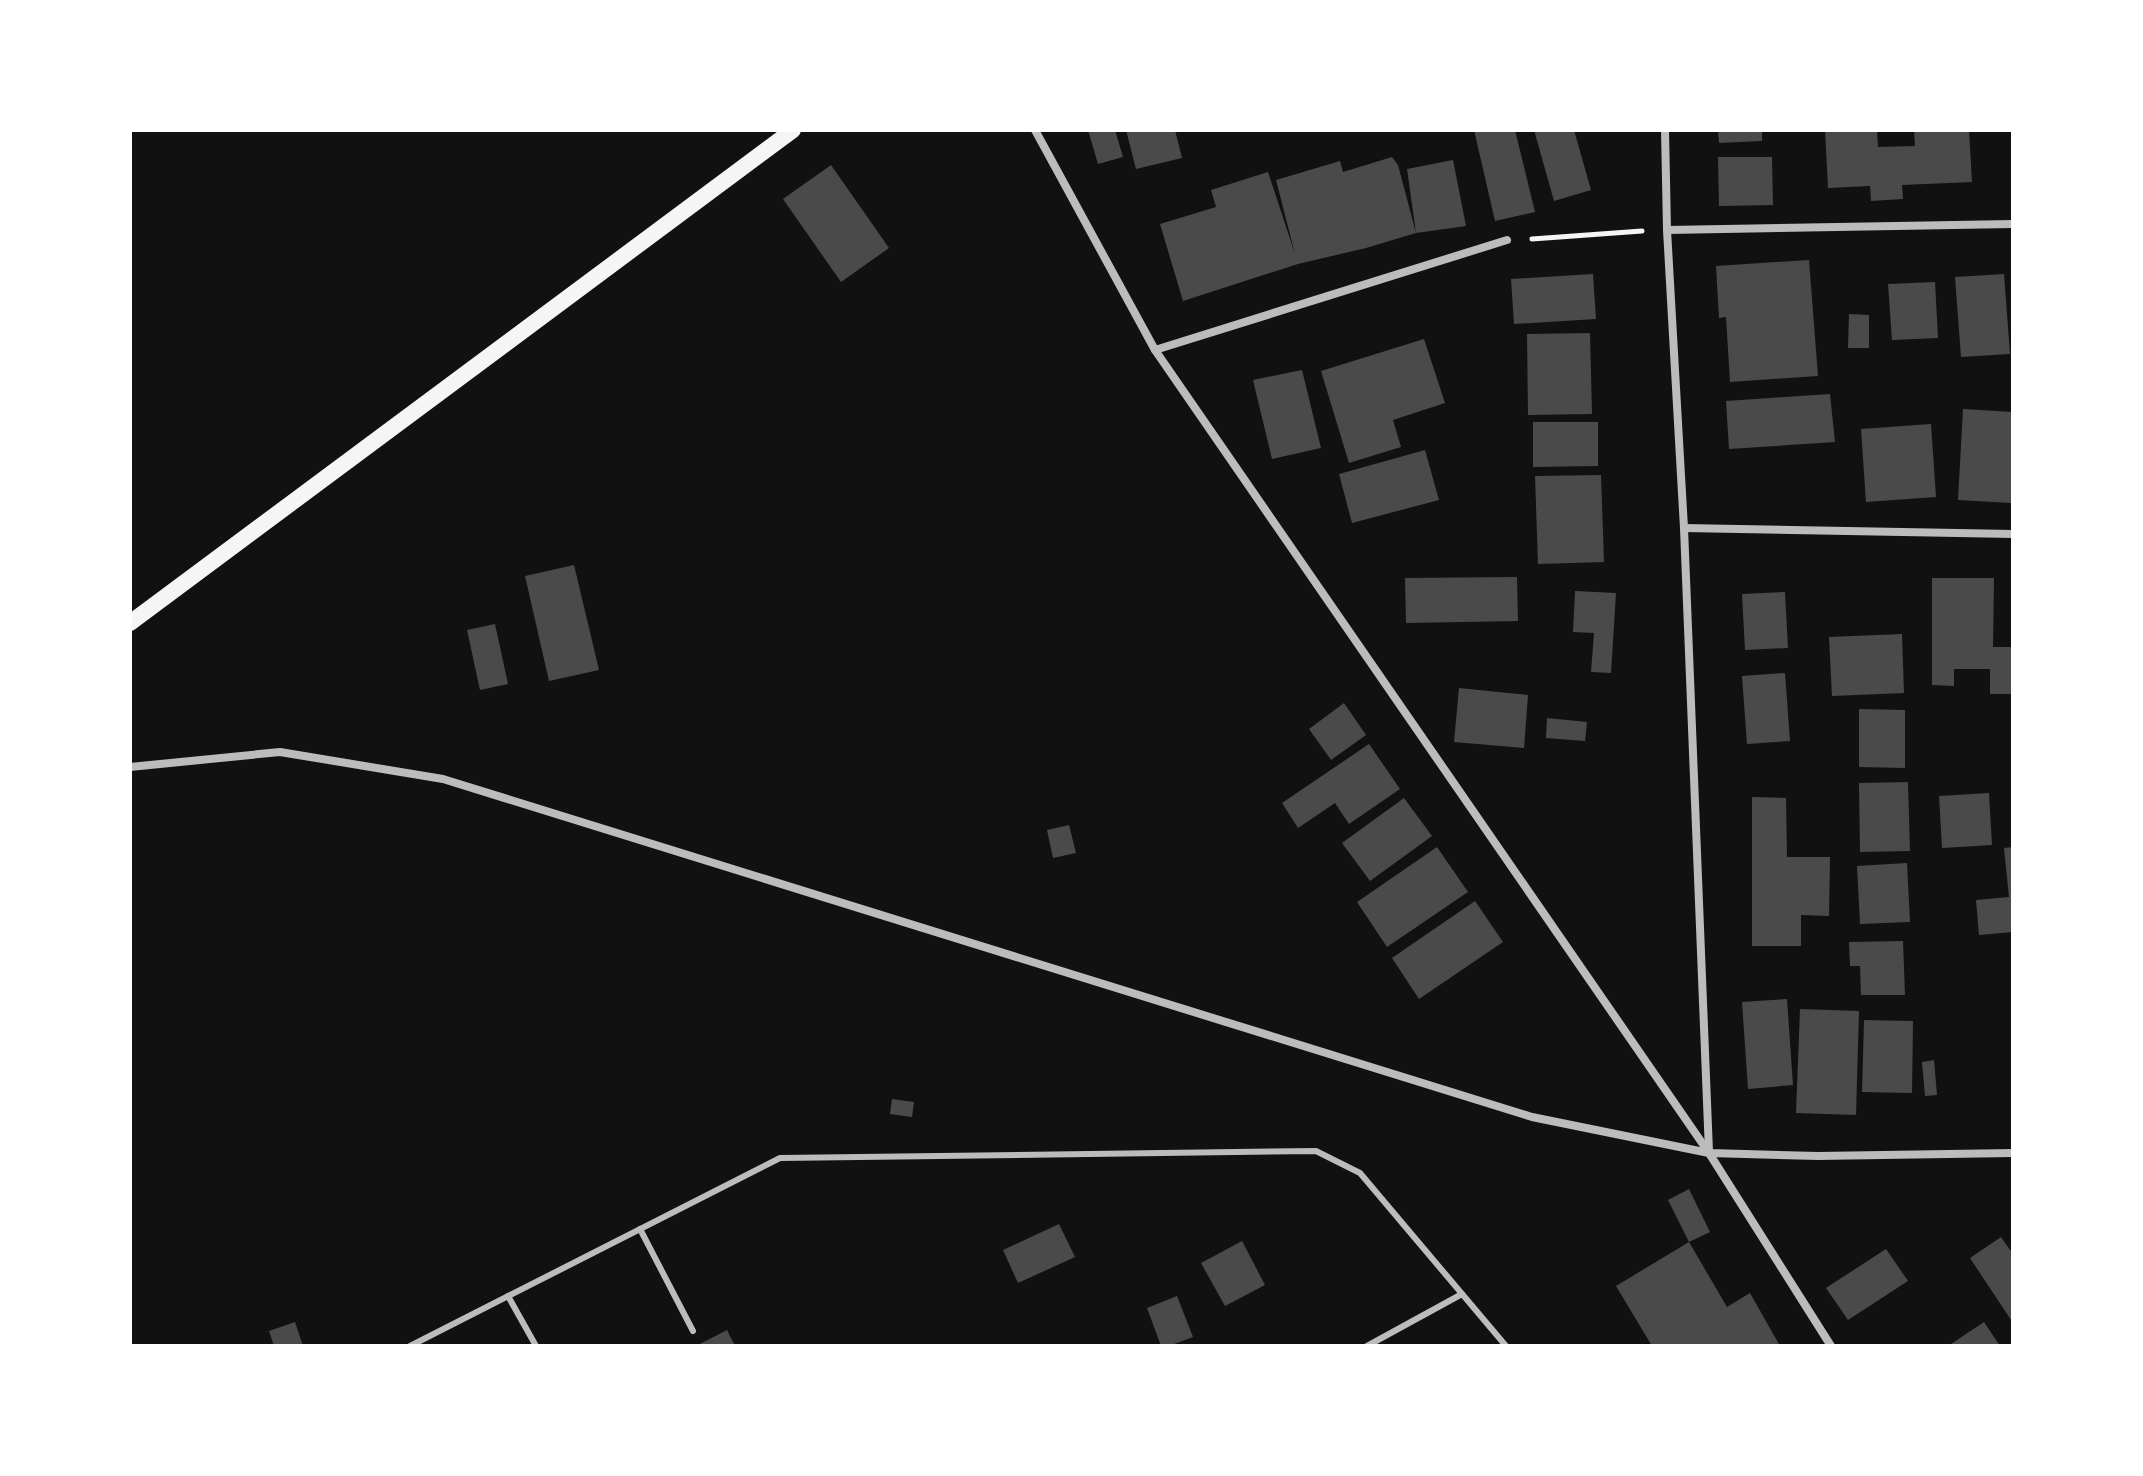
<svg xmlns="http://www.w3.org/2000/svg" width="2143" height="1476" viewBox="0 0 2143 1476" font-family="'Roboto Condensed',sans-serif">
<rect width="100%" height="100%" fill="#111"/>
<g fill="#4a4a4a">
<polygon points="1088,130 1115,130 1123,157 1098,164"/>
<polygon points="1126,130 1175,130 1182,158 1136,169"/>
<polygon points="1474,130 1515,130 1535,212 1495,221"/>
<polygon points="1534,130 1574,130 1591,190 1554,201"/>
<polygon points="1718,130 1762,130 1762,141 1719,143"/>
<polygon points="1825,130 1877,130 1878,147 1915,146 1914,130 1969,130 1972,182 1902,185 1903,199 1871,201 1870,186 1828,188"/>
<polygon points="1392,157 1398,165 1416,233 1407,169 1453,160 1466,226 1416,233 1366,248 1298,264 1183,301 1160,224 1216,207 1211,190 1268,172 1295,254 1276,180 1340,161 1343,172"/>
<polygon points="1718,157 1772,157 1773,205 1719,206"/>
<polygon points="831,165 889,248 841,282 783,199"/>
<polygon points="1809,260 1818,376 1730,382 1726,317 1719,318 1716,266"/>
<polygon points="1593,274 1596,319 1514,324 1511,279"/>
<polygon points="2004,274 2010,354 1961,357 1955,277"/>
<polygon points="1935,282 1938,338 1892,340 1888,284"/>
<polygon points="1849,314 1869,315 1869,348 1848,348"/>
<polygon points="1590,333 1592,414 1528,415 1527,334"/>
<polygon points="1424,339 1445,403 1393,420 1401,447 1349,463 1321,371"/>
<polygon points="1302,370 1321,448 1272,459 1253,380"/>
<polygon points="1830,394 1835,442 1729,449 1726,401"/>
<polygon points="1963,409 2013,412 2011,503 1958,500"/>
<polygon points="1533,422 1598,422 1598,466 1533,467"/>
<polygon points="1931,424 1936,497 1866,502 1861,429"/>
<polygon points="1425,450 1439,500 1352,523 1339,474"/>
<polygon points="1601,475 1604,562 1538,564 1535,476"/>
<polygon points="574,565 599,670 549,681 525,576"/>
<polygon points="1517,577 1518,621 1406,623 1405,578"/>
<polygon points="1932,578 1994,578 1993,647 2013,647 2013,694 1990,694 1990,669 1954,669 1954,686 1932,685"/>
<polygon points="1575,591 1616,593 1611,673 1591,672 1594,633 1573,632"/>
<polygon points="1785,592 1788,648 1745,650 1742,594"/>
<polygon points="495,624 508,684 480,690 467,630"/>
<polygon points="1902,634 1904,693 1832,696 1829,637"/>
<polygon points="1785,673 1790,741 1747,744 1742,676"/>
<polygon points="1459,688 1528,695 1524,748 1454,742"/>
<polygon points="1344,703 1366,735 1331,760 1309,729"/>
<polygon points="1859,709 1905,710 1905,768 1859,767"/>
<polygon points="1547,718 1587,722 1585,741 1546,738"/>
<polygon points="1369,744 1400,789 1349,824 1335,803 1298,828 1282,803"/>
<polygon points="1908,782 1910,851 1860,852 1859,783"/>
<polygon points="1989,793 1992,845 1942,848 1939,796"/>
<polygon points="1752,797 1786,798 1787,857 1830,857 1829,916 1801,915 1801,946 1752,946"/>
<polygon points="1404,798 1432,836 1370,881 1342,843"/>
<polygon points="1069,825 1076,853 1053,858 1047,830"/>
<polygon points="1437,847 1468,892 1387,947 1357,902"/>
<polygon points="2013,847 2013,932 1979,935 1976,900 2009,897 2004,848"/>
<polygon points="1907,863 1910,922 1860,924 1857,866"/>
<polygon points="1475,901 1503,942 1419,999 1392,958"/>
<polygon points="1903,941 1905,995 1861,995 1860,966 1850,966 1849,942"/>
<polygon points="1787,999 1793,1085 1748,1089 1742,1002"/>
<polygon points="1800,1009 1859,1011 1856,1115 1796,1113"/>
<polygon points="1864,1020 1913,1021 1912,1093 1862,1092"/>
<polygon points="1934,1060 1937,1095 1925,1096 1922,1062"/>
<polygon points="892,1099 914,1102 912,1117 890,1114"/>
<polygon points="1689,1189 1710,1232 1689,1242 1668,1200"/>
<polygon points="1059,1224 1075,1257 1018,1283 1003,1250"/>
<polygon points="2001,1237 2013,1254 2013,1323 1970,1258"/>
<polygon points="1242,1241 1265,1285 1225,1306 1201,1263"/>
<polygon points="1689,1242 1727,1307 1750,1293 1780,1346 1652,1346 1616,1286"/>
<polygon points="1886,1249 1908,1281 1848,1320 1826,1288"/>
<polygon points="1177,1296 1193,1337 1169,1346 1161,1346 1147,1308"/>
<polygon points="295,1322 303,1346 274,1346 269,1331"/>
<polygon points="1984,1322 2000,1346 1948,1346"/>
<polygon points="727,1330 735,1346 696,1346"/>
</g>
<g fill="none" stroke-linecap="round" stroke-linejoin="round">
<polyline stroke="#f5f5f5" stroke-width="5" points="1532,239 1642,231"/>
<g stroke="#bcbcbc" stroke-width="6">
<polyline points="640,1229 693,1331"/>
<polyline points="508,1296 536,1346"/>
<polyline points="410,1346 780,1158 1316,1151 1360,1173 1506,1346"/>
<polyline points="1367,1346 1462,1294"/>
</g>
<g stroke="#bcbcbc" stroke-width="8">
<polyline points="1035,130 1155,350 1709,1153 1831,1346"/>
<polyline points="1665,130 1667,230 1684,528 1709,1152"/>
<polyline points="1667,230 2013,224"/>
<polyline points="1155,350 1507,240"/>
<polyline points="1684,528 2013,534"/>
<polyline points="130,767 280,752 443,779 1532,1117 1709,1153 1818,1156 2013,1153"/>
</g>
<polyline stroke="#f5f5f5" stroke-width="16" points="130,623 793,130"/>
</g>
<rect width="2143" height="1476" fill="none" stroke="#ffffff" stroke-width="264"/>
</svg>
